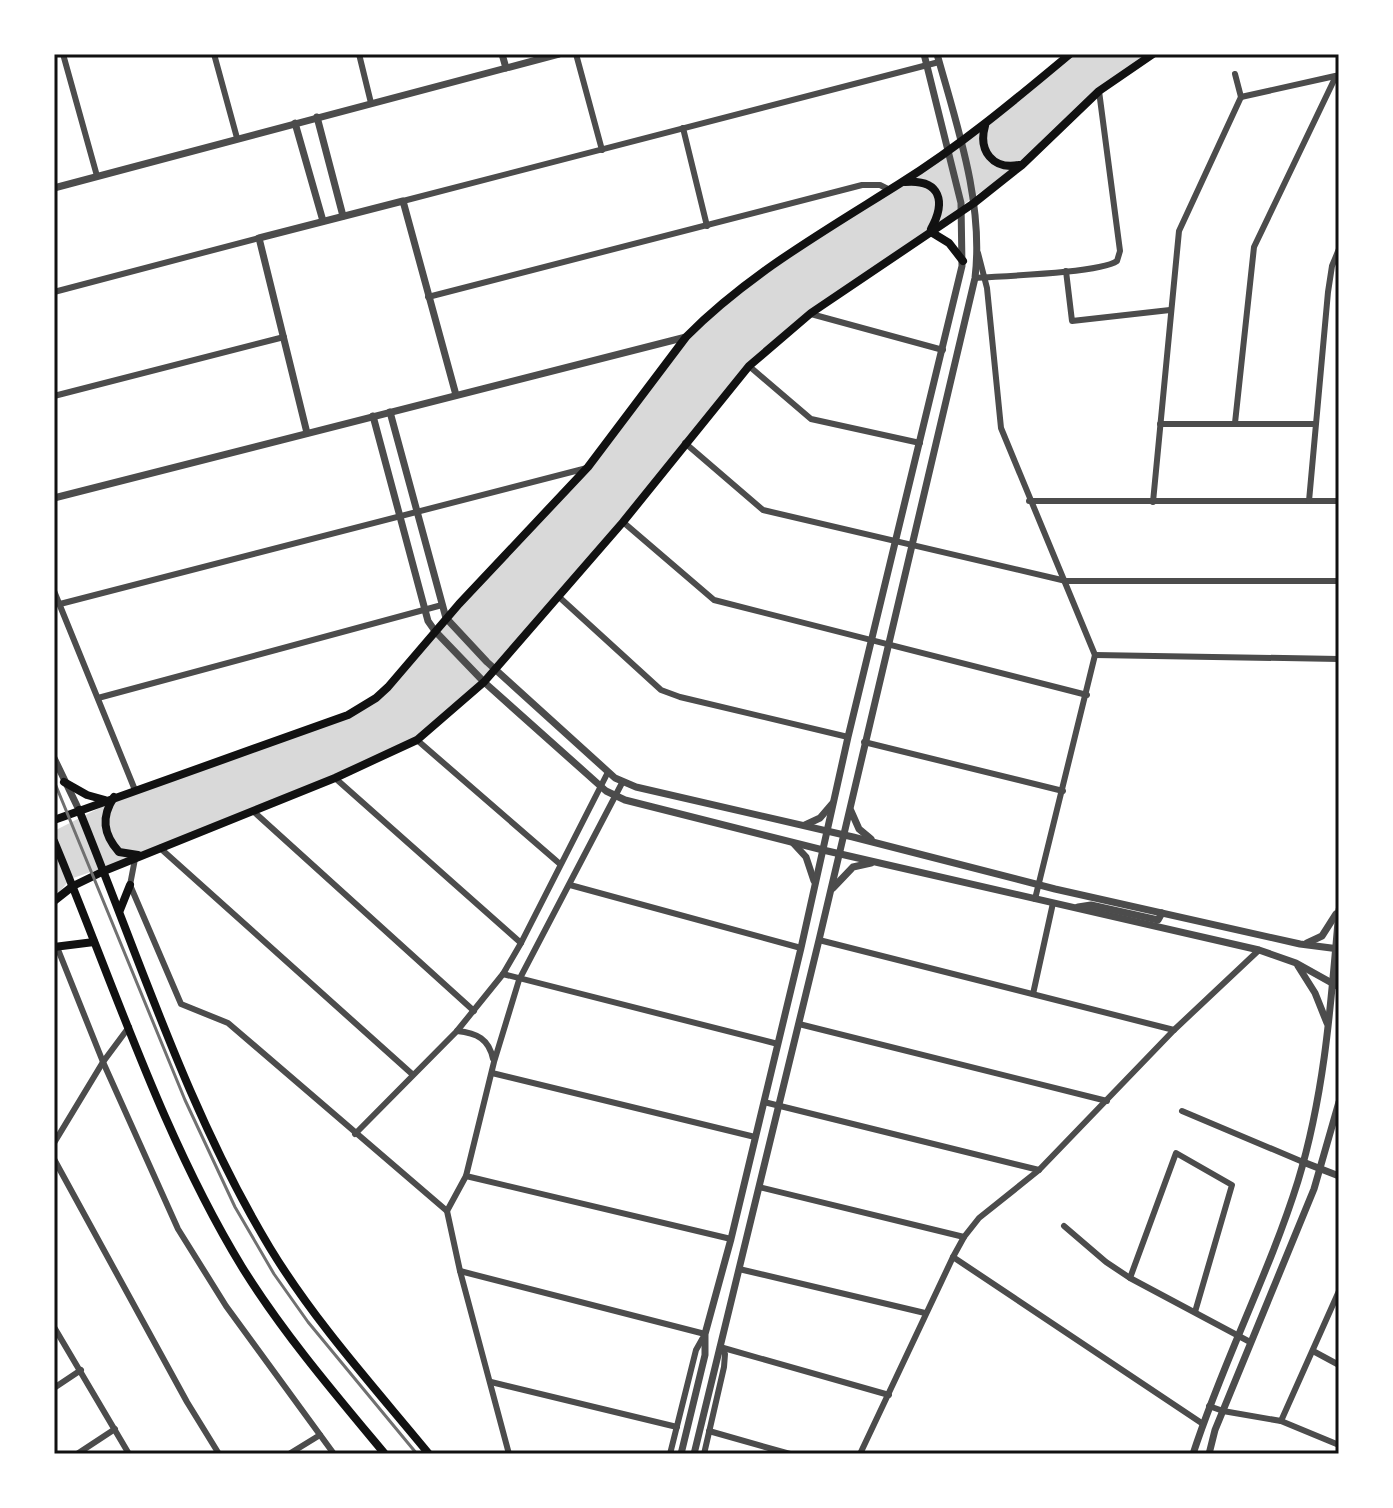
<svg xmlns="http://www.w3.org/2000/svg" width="1393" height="1508" viewBox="0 0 1393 1508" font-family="'Fira Sans',sans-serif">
<rect width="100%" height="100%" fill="#fff"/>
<polygon fill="#d9d9d9" points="1070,54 1153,54 1099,91 1022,165 973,197 929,234 811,313 749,366 484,682 417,740 142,855 70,879 54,899 54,831 135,790 348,715 376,698 588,467 686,337 715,309 949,150"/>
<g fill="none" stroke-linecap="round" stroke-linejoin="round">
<g stroke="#4c4c4c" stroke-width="6">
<polyline points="63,54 97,176"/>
<polyline points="214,54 237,138"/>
<polyline points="359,54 371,103"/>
<polyline points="576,54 602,150"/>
<polyline points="1235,74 1241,97"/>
<polyline points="1241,97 1335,76"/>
<polyline points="683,128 707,226"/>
<polyline points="403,201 939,62"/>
<polyline points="978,253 987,288 1001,428 1095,655"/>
<polyline points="1066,271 1072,321 1170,310"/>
<path d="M975 278C1002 276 1100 273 1117 261L1120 251 1099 91"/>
<polyline points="54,292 259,238"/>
<polyline points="428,297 862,185 880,185 890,190"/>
<polyline points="811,314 943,350"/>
<polyline points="749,366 811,419 920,443"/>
<polyline points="54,396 284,337"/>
<polyline points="1235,423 1254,247 1336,76"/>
<polyline points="1160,424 1314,424"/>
<polyline points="685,443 763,510 1066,581 1339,581"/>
<polyline points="1029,501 1339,501"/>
<polyline points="1309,501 1328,292 1332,266 1339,249"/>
<polyline points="1153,502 1179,231 1241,97"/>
<polyline points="623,522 714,600 1087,695"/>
<polyline points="54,591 135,790"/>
<polyline points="558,596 661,690 680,697 848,737"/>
<polyline points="60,604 587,468"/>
<polyline points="1095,655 1339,659"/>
<polyline points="98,698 442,605"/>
<polyline points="417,740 560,864"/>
<polyline points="864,742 1063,791"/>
<polyline points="335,778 521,943"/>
<polyline points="253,811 474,1011"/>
<polyline points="160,848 412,1074"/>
<polyline points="135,859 130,885 181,1004 228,1023 447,1211 460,1271 509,1454"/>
<polyline points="570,885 801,948"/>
<polyline points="1035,899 1095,655"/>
<polyline points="819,940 1174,1030"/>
<polyline points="57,947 103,1062 178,1229 226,1306 334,1454"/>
<polyline points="503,974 778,1044"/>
<polyline points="1033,994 1053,903"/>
<polyline points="799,1024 1107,1101"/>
<path d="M457 1031C477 1033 489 1039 493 1059"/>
<polyline points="492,1073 755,1137"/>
<polyline points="764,1102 1039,1170"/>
<polyline points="1182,1111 1303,1162"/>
<polyline points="355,1134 457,1031 503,974 521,943 607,774"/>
<polyline points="54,1143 103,1062 129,1027"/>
<polyline points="54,1159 187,1402 219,1454"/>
<polyline points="466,1176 731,1239"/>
<polyline points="759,1187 964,1237"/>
<polyline points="447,1211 466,1176 494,1062 519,980 622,783"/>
<polyline points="1064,1226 1106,1262 1130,1278 1250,1342"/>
<polyline points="953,1257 1203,1424"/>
<polyline points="739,1269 925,1313"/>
<polyline points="460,1271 705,1334 696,1350 670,1454"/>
<polyline points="1130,1278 1176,1153 1232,1185 1195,1312"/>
<polyline points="54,1327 129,1454"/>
<polyline points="720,1347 889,1395"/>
<polyline points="1313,1351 1339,1365"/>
<polyline points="491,1382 677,1427"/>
<polyline points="54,1388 81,1370"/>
<polyline points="1209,1406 1223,1411 1281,1421 1339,1445"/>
<polyline points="1281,1421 1339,1291"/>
<polyline points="709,1431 790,1454"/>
<polyline points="77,1454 115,1429"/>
<polyline points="289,1454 320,1435"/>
<polyline points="704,1454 724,1367 725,1354 720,1347"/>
<polyline points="860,1454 953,1257 964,1237 979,1218 1039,1170 1174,1030 1259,950"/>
</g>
<g stroke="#4c4c4c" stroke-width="7">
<polyline points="502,54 506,68"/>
<polyline points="317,117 343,216"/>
<polyline points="295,123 323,221"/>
<polyline points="54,188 559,54"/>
<polyline points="390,412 446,618 487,662 615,778 636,787 853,837 1055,889 1300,944 1339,949"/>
<polyline points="373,416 428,621 435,631 484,682 606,791 625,800 823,850 1259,950 1296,963 1339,987"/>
<polyline points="307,433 259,238 403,201 456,395"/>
<polyline points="54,498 686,337"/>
<polyline points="54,758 79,810"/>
<polyline points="851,811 859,829 871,839"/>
<polyline points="805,825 820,818 832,804"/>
<polyline points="794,844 806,857 814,881"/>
<polyline points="833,888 853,867 871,863"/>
<polyline points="1078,907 1091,905 1158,920 1162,913"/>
<polyline points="1307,943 1322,936 1336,914"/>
<polyline points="1298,966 1315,993 1327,1023"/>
<polyline points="1303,1162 1339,1176"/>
<polyline points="681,1454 705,1355 705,1334 731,1239 801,948 848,737 962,266 961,203 924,54"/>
<path d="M694 1454 819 940 975 278C984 203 957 126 937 54"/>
<path d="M1193 1454C1223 1361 1269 1274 1298 1181 1325 1092 1331 1002 1339 910"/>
<polyline points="1209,1454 1215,1430 1314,1189 1339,1102"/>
</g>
<g stroke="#111" stroke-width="8">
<path d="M985 126C978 151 993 170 1019 165"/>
<path d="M905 182C941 179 946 202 931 229"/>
<polyline points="931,232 949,243 963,261"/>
<polyline points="64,782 87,795 105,800"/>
<path d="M114 797C101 817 103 834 119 852L138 855"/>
<path d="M79 810C139 957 188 1112 270 1248 315 1322 374 1387 429 1454"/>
<path d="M54 820 348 715 376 698 388 687 459 604 588 467 686 337C747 275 826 230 899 184 960 146 1015 100 1070 54"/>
<path d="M54 841C113 982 162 1136 242 1267 283 1333 335 1394 385 1454"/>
<polyline points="54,901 73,886 104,871 335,778 417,740 484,682 623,522 749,366 811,313 974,203 1022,165 1099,91 1153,54"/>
<polyline points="120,910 130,885"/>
<polyline points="54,947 94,942"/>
</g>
<polyline stroke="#707070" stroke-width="3" points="54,781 185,1100 235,1207 274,1274 308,1322 417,1454"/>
</g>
<rect width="1393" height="1508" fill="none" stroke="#ffffff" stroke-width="112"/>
<rect x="56" y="56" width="1281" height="1396" fill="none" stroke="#111" stroke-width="3"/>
</svg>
